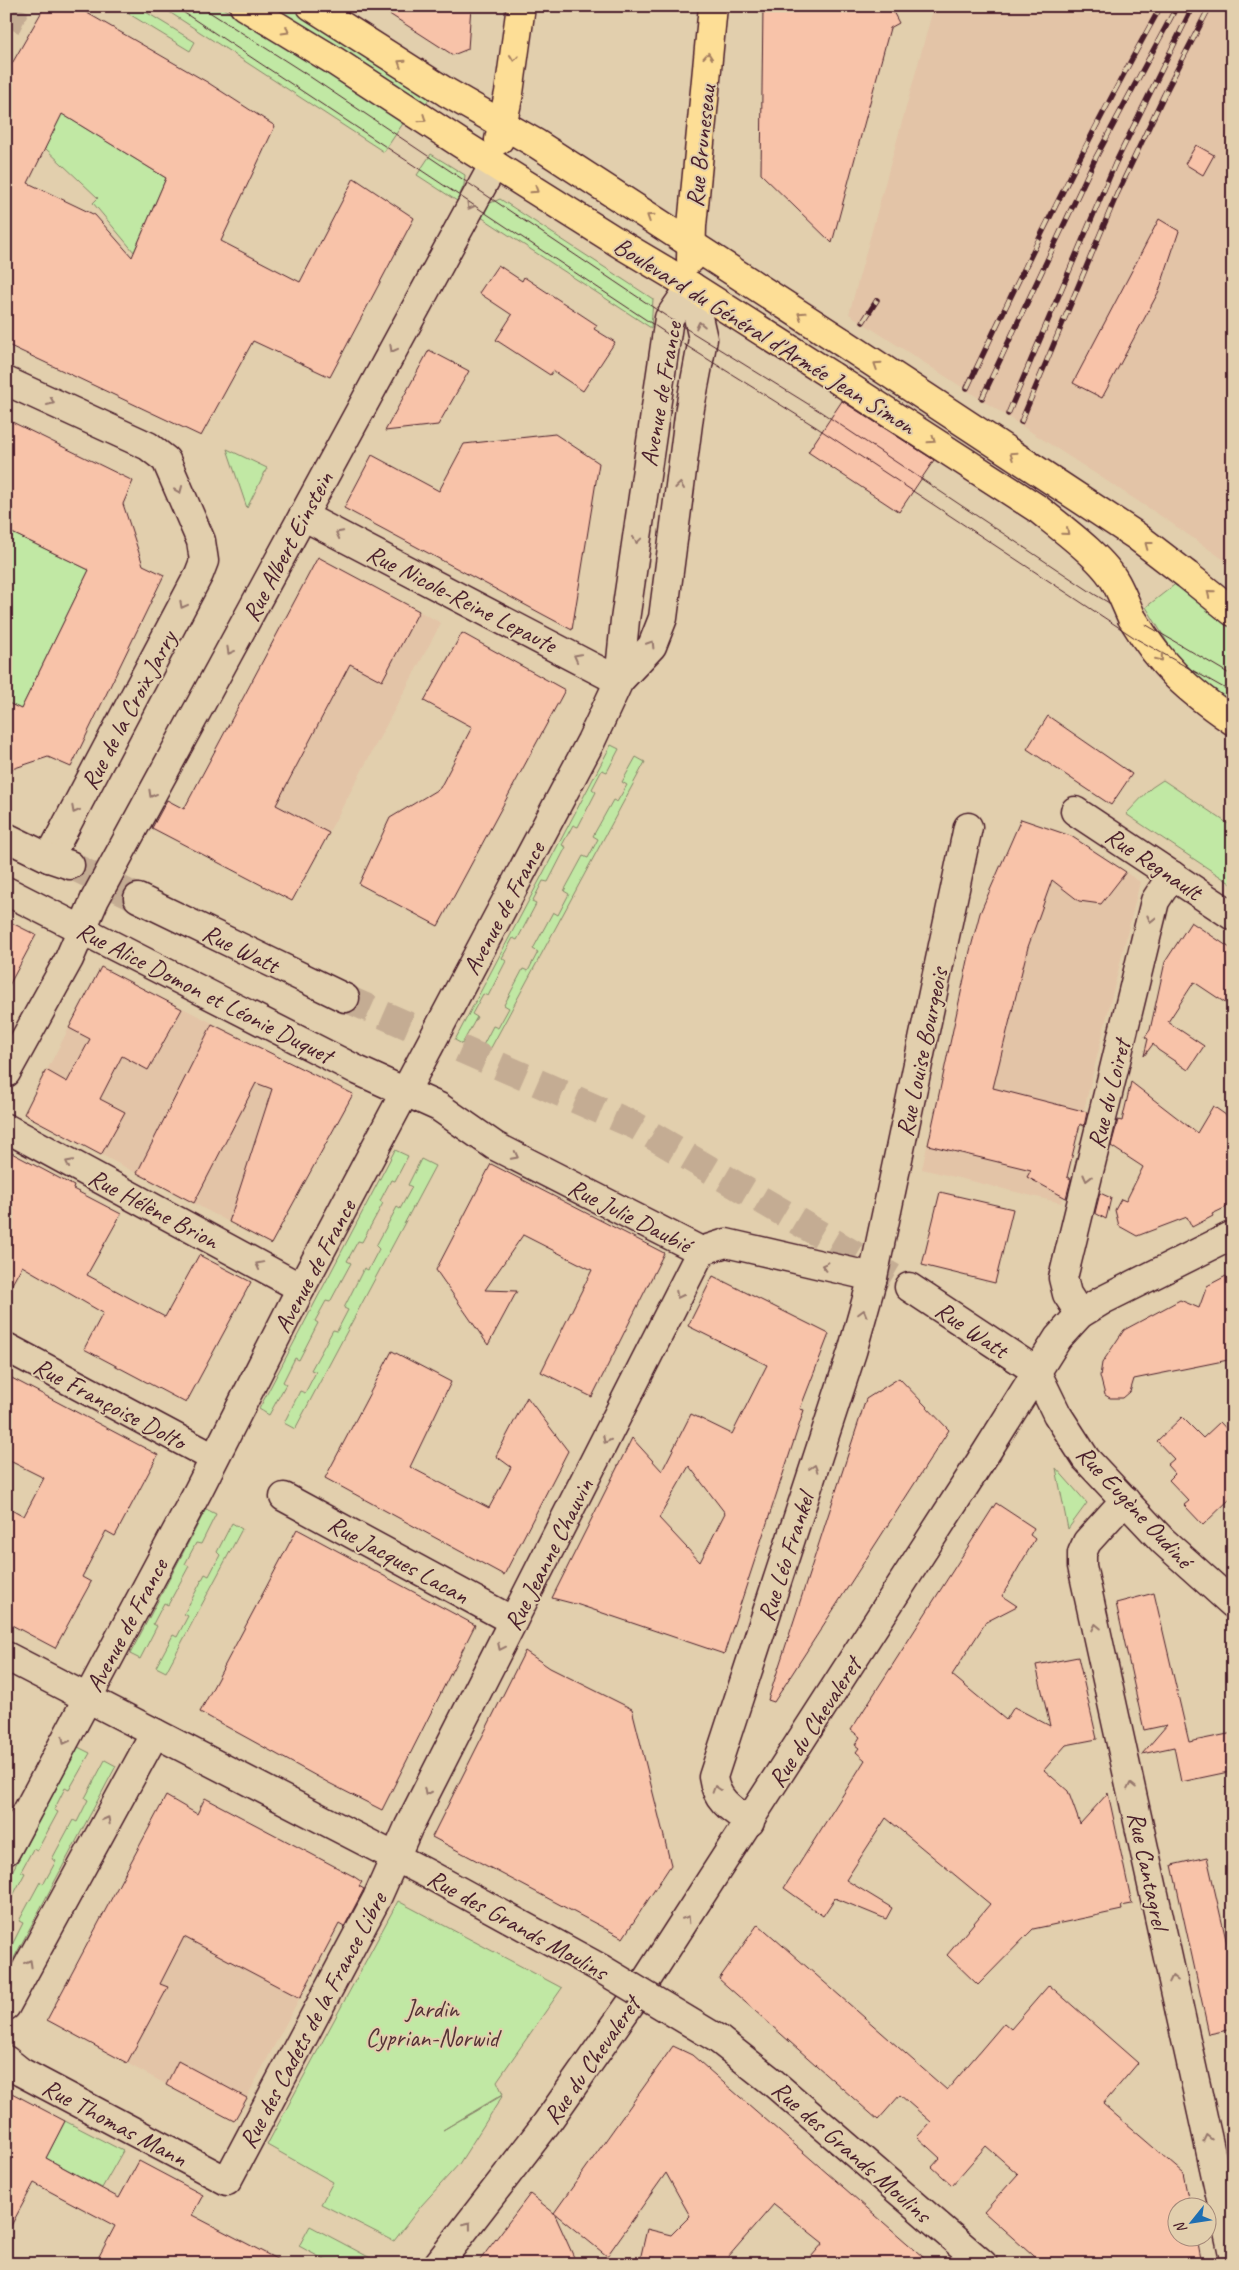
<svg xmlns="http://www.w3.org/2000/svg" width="1239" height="2270" viewBox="0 0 1239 2270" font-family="Caveat,sans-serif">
<rect width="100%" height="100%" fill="#e2cfad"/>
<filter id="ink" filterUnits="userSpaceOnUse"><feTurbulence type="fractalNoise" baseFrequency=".02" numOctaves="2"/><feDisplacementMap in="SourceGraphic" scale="10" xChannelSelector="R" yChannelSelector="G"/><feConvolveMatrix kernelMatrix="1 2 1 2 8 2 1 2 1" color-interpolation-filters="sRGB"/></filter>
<g filter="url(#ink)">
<g fill="#e3c4a7">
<polygon points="934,6 1233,6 1233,566 1167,520 849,314"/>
<polygon points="318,557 441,623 292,901 170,837"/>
<polygon points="1021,819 1071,836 1140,882 1061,1203 922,1169 970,951 980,913"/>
<polygon points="101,967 353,1094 271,1244 24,1114"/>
<polygon points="166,1796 187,1808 188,1830 205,1798 353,1876 362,1882 359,1886 367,1890 347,1928 339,1924 234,2121 47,2020"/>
</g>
<g fill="#c1e8a4" stroke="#868468">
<polygon points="116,6 136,6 195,42 190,51"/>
<polygon points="160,6 219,6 288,47 404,122 384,152"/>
<polygon points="266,6 290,6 432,95 423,107"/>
<polygon points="62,114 166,178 134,252 93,203 98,198 45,148"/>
<polygon points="431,154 465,175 464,185 457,201 417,175"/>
<polygon points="500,199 653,299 651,328 478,215 488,204"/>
<polygon points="227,449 267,468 247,508"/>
<polygon points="8,531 89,570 21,709 6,702"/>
<polygon points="1178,582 1233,630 1233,707 1206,690 1178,660 1146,607"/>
<polygon points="611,745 619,749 607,772 602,770 592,789 596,792 578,827 573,825 562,845 566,847 548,882 543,881 532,902 536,904 517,940 513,938 502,958 506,961 488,996 483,994 472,1014 477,1017 462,1044 455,1040"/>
<polygon points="636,757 645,762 486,1057 479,1053 493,1026 498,1028 509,1008 504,1005 523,969 528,971 538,952 533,949 553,912 558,915 569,894 564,891 583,856 588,858 598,839 593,836 613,800 617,802 627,785 622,782"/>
<polygon points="1163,780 1233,827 1233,885 1126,814 1151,788"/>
<polygon points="395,1150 408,1156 395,1181 391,1180 380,1201 383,1203 362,1242 358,1241 347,1261 351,1263 330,1302 326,1301 315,1321 318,1323 299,1360 295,1358 283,1382 286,1384 269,1415 259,1409"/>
<polygon points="421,1159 435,1166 295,1429 284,1423 300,1391 305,1393 316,1372 311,1370 333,1330 337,1331 348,1310 344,1308 364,1268 368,1270 379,1249 376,1246 397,1207 400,1209 412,1187 408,1185"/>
<polygon points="1056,1468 1087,1503 1068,1529"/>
<polygon points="206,1509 216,1514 201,1544 196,1543 185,1564 189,1566 168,1605 164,1603 153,1624 157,1626 140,1659 130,1654"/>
<polygon points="232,1523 242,1529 166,1672 156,1667 173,1635 177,1637 188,1616 184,1614 205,1574 209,1576 220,1555 217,1552"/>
<polygon points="78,1747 90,1753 69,1790 65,1788 54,1810 58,1812 37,1851 33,1849 21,1871 25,1873 6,1909 6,1883"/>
<polygon points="105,1760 116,1766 6,1973 6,1945 7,1943 12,1945 23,1923 19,1921 40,1882 44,1883 56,1861 52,1859 73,1820 77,1822 88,1800 85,1798"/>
<polygon points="398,1901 562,1988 497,2081 503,2094 443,2130 503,2095 459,2164 421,2206 394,2241 321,2204 333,2182 267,2145"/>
<polygon points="65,2121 123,2151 102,2188 46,2158"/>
<polygon points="310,2226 378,2262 377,2264 332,2264 299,2246"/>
</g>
<g fill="#f8c3a9" stroke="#4a1f2b" fill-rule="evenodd">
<path d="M45 6H75L207 82 275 126 221 241 300 282 354 178 414 218 330 377 253 341 201 436 6 344V74ZM62 114 166 178 132 257 95 215 28 183Z"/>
<polygon points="377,6 471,6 468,49 453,55"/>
<polygon points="763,6 890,6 899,23 890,28 832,243 761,174"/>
<polygon points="1196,145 1214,155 1203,175 1185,164"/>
<polygon points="1159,219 1179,231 1159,291 1102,398 1073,383"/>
<polygon points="498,265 522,281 524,277 597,325 594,329 615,342 583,391 553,371 550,375 496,340 512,315 479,293"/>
<polygon points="429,350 469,371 438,425 385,431"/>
<polygon points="842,401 934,460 899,512 808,452"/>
<polygon points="6,419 133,481 123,504 143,565 164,575 71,767 48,757 6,771 6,702 21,709 89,570 6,530"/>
<polygon points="555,434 599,463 572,630 344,508 372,455 439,491 464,444"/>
<polygon points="318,557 419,611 382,681 350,664 276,805 329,833 292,901 152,828 167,800 184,809"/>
<polygon points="462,633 565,690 438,926 359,884 390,818 440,788 472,727 424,701"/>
<polygon points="1048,716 1132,774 1111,805 1027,749"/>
<polygon points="1021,819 1071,836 1126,872 1101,904 1079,901 1052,880 1028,947 993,1088 1087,1112 1084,1126 1080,1124 1067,1177 1071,1179 1066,1198 1027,1177 1031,1170 928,1145 970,951 980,913"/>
<polygon points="6,920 36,935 6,991"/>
<polygon points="1191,922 1233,950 1233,1008 1194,982 1168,1022 1204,1046 1188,1070 1158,1050 1153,1044 1144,1056 1148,1039 1145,1037 1150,1030 1165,962"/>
<polygon points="101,967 182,1009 148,1070 122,1056 100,1099 125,1112 101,1155 24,1114 46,1070 67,1082 90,1039 69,1028"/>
<polygon points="212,1024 353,1094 271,1244 229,1222 272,1089 256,1083 194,1203 137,1173"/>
<polygon points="1131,1082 1197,1133 1213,1106 1233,1120 1233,1204 1212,1214 1213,1216 1192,1227 1187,1217 1137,1236 1119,1226 1115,1210 1121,1199 1126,1201 1143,1167 1111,1146 1118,1120 1122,1121"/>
<polygon points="6,1150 74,1186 73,1189 121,1214 87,1275 165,1317 199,1255 251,1282 186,1403 84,1349 103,1313 22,1266 6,1295"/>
<polygon points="491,1164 664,1253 592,1397 541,1372 592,1270 523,1235 485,1290 517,1291 488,1345 436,1270"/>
<polygon points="940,1192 1013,1209 995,1283 922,1265"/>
<polygon points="1100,1193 1111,1198 1106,1219 1095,1213"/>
<path d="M713 1276 829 1334 800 1409 804 1410 724 1654 579 1605 552 1598 632 1438 662 1471 691 1414 732 1434 767 1365 688 1326ZM689 1466 725 1513 700 1562 659 1518Z"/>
<polygon points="1226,1276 1233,1289 1233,1359 1134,1379 1130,1392 1123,1398 1110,1398 1105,1395 1100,1376 1102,1363 1124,1330 1180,1300 1199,1308 1207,1286"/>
<polygon points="392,1351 451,1382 410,1467 489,1508 511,1467 496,1456 527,1397 568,1451 504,1575 325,1478"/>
<polygon points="6,1375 158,1455 115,1536 106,1531 82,1577 91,1582 55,1648 6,1622 6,1506 24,1516 44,1478 6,1459"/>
<polygon points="899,1378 949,1430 774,1702 768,1700 866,1399"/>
<polygon points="1182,1417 1203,1438 1220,1422 1233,1436 1233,1496 1203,1525 1184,1505 1189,1501 1169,1480 1175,1474 1167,1465 1174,1459 1157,1441"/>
<polygon points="996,1503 1034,1528 1030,1535 1035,1539 1002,1596 1017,1606 986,1622 952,1675 1006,1720 1014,1707 1050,1726 1036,1665 1078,1657 1097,1739 1066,1745 1044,1770 1068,1791 1080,1824 1108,1793 1132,1904 1121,1906 1122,1910 1033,1929 978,1985 947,1955 990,1904 886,1818 846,1880 892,1908 886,1919 835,1898 823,1916 784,1888 865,1760 856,1752 859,1748 855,1745 860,1737 851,1730"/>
<polygon points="297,1529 475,1625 382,1810 329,1783 200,1712"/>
<polygon points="1154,1593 1189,1742 1233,1733 1233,1771 1181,1782 1174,1747 1142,1754 1167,1725 1144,1730 1116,1603"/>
<polygon points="525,1651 550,1668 632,1709 671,1865 623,1938 432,1837"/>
<polygon points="166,1796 197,1814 205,1798 353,1876 362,1882 359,1886 364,1889 344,1927 339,1924 300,1998 184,1937 160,1984 168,1987 127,2063 47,2020"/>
<polygon points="1207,1857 1230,1957 1233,1960 1233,2029 1209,2034 1172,1865"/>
<polygon points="758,1924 947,2090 1004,2023 1011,2029 1049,1985 1138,2063 1103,2104 1183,2173 1190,2208 1176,2208 1176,2238 1197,2238 1202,2264 1042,2264 984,2212 1018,2174 986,2146 952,2185 932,2167 940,2158 917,2137 931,2122 900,2095 878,2120 719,1979"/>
<polygon points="673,2046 692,2055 931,2264 805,2264 823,2243 774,2204 722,2264 639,2264 647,2229 671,2235 690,2216 666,2173 607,2256 554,2213"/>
<polygon points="178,2061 247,2098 234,2121 166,2085"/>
<polygon points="6,2090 65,2121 46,2158 119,2198 139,2161 203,2195 192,2215 286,2264 95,2264 115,2226 34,2183 6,2235"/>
<polygon points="530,2194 554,2213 577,2264 477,2264"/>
</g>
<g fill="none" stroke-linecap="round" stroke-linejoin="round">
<g stroke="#c4ac93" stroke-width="28" stroke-dasharray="28 14" stroke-linecap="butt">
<polyline points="6,27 16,6"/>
<polyline points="70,865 138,898"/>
<polyline points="345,998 636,1126 909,1287"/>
</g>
<defs>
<g id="minor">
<polyline points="6,381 148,446 166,460 201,541 204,561 199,574 49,858"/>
<polyline points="303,516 619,681"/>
<polyline points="619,681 625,620 669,318 691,286"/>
<polyline points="1075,811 1233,916"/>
<polyline points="6,837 49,858 70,865"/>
<polyline points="6,891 359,1071 439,1107 495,1146 701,1251 726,1243 873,1277"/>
<polyline points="138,898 345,998"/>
<polyline points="6,1073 69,959 95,899 494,164"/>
<polyline points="6,1128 301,1288"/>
<polyline points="909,1287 1036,1371 1057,1414 1086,1459 1163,1541 1233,1604"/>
<polyline points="1080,1314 1067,1294 1063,1278 1155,901 1172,875"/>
<polyline points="6,1347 214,1458"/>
<polyline points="284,1497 513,1621"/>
<polyline points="1125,1500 1087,1542 1082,1553 1082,1566 1233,2254"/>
<polyline points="6,1656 430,1875 600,1968"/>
<path d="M750 1822C731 1809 716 1800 713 1777L852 1352 873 1277 968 827"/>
<polyline points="6,1851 198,1491 301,1288 591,741 619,681 652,646 663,618 690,408 703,339 691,286"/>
<polyline points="6,2006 155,1733"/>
<polyline points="718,2039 770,2080 983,2264"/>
<polyline points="6,2060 21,2072 227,2181 377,1898 409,1826 701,1251"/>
<polyline points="438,2264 546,2124 638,1993 984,1456 1058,1338 1080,1314 1103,1300 1233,1235"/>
</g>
<g id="major">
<polyline points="244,6 333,60 460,143 622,245 691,286 832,376"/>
<polyline points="311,6 446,92 537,144 842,342"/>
<polyline points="499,140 509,93 521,6"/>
<polyline points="691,259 692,226 713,6"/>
<polyline points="1187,575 1233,612"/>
<path d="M1132 618C1162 667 1186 689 1233 721"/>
</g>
</defs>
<use href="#minor" stroke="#4a1f2b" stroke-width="31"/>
<use href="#major" stroke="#4a1f2b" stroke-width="31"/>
<use href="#minor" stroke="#e2cfad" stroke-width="28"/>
<use href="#major" stroke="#fdde96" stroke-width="28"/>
<g stroke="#4a1f2b" stroke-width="1">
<polyline points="174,6 666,333 816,427 1135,638 1233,693"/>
<polyline points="200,6 303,72 669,318 821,412 1094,594 1233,676"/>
</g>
<defs>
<g id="rail">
<polyline points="863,322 877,300"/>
<path d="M967 388C1028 259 1091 131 1161 6"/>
<polyline points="982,398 1095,159 1177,6"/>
<polyline points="1008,414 1115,164 1193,6"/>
<polyline points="1021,422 1117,194 1164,95 1210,6"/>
</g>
</defs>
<use href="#rail" stroke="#4a1f2b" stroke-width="5.5"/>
<use href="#rail" stroke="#e2cfad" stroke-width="4" stroke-dasharray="11" stroke-linecap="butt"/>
<defs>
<polyline id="minor-bridge" points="600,1968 718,2039"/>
<g id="major-bridge">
<polyline points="842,342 1135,535 1187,575"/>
<path d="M832 376 1038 509C1060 527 1103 558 1116 583 1122 594 1127 607 1132 618"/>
</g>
</defs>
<use href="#minor-bridge" stroke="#4a1f2b" stroke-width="31" stroke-linecap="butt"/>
<use href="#major-bridge" stroke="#4a1f2b" stroke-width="31" stroke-linecap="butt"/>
<use href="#minor-bridge" stroke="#e2cfad" stroke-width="28"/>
<use href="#major-bridge" stroke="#fdde96" stroke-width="28"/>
</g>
<defs><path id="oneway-chevron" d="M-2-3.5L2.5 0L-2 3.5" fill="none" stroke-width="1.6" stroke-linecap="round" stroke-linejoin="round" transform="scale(1.25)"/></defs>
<g stroke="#a47e60">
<use href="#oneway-chevron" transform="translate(286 31) rotate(31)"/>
<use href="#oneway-chevron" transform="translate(708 56) rotate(-85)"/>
<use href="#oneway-chevron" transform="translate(514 58) rotate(97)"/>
<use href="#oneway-chevron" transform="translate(401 63) rotate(-147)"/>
<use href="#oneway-chevron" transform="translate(423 119) rotate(34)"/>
<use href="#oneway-chevron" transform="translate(535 190) rotate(33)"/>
<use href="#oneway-chevron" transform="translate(650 217) rotate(-147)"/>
<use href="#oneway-chevron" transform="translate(801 315) rotate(-147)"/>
<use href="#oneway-chevron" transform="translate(877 365) rotate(-147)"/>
<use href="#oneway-chevron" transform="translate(932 440) rotate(33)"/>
<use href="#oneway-chevron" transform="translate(1013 455) rotate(-147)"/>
<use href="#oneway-chevron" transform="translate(1066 532) rotate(41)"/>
<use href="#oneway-chevron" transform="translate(1148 545) rotate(-143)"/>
<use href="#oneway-chevron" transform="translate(1210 593) rotate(-141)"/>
<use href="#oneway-chevron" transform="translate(1160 658) rotate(51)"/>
</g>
<g stroke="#96776c">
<use href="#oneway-chevron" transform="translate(470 206) rotate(119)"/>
<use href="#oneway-chevron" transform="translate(700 325) rotate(-102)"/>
<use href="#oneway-chevron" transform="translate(393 349) rotate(118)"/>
<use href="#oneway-chevron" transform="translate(51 402) rotate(25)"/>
<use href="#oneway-chevron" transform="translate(680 486) rotate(-83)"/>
<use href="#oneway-chevron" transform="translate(179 490) rotate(67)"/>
<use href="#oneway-chevron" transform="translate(339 534) rotate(-153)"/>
<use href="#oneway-chevron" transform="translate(637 540) rotate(98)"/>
<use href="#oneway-chevron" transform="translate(183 605) rotate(118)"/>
<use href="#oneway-chevron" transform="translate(651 644) rotate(-58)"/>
<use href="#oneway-chevron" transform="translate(230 651) rotate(119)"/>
<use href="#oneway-chevron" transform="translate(577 657) rotate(-152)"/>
<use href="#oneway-chevron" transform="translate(152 794) rotate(119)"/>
<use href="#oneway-chevron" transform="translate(75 810) rotate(118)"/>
<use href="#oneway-chevron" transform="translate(1151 919) rotate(104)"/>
<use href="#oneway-chevron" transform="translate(515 1156) rotate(27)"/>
<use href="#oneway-chevron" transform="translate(69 1163) rotate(-152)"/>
<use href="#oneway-chevron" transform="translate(1087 1178) rotate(104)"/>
<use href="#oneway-chevron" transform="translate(259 1265) rotate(-152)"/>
<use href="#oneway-chevron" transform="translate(825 1266) rotate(-167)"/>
<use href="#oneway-chevron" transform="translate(679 1295) rotate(117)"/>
<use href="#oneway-chevron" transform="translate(863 1313) rotate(-75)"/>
<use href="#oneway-chevron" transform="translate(606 1440) rotate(117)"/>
<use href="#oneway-chevron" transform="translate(814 1468) rotate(-72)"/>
<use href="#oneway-chevron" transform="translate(1096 1627) rotate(-102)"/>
<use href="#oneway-chevron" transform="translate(501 1647) rotate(116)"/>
<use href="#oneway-chevron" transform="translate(65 1741) rotate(118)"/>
<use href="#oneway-chevron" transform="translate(1131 1786) rotate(-102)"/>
<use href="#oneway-chevron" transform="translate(716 1789) rotate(-108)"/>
<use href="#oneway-chevron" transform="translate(427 1792) rotate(117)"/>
<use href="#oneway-chevron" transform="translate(107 1820) rotate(-62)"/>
<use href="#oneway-chevron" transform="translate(687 1919) rotate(-57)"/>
<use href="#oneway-chevron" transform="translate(29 1963) rotate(-61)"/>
<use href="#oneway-chevron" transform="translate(1173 1979) rotate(-102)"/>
<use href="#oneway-chevron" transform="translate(1207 2138) rotate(-103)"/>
<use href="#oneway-chevron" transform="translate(468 2225) rotate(-52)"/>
</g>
</g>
<g text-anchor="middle" stroke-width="4" stroke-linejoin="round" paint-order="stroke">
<g font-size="25" fill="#4a1f2b" stroke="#e2cfad">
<text transform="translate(700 146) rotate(-84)" y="9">Rue Bruneseau</text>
<text transform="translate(765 335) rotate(32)" y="9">Boulevard du Général d'Armée Jean Simon</text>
<text transform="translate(660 394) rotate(-80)" y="9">Avenue de France</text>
<text transform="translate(287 546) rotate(-62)" y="9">Rue Albert Einstein</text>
<text transform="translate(462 598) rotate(27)" y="9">Rue Nicole-Reine Lepaute</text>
<text transform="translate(128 710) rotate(-62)" y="9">Rue de la Croix Jarry</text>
<text transform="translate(1154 863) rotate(34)" y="9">Rue Regnault</text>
<text transform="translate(503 908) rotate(-62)" y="9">Avenue de France</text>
<text transform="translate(241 948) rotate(26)" y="9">Rue Watt</text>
<text transform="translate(205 992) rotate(27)" y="9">Rue Alice Domon et Léonie Duquet</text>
<text transform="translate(921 1052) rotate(-78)" y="9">Rue Louise Bourgeois</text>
<text transform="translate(1108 1094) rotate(-76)" y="9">Rue du Loiret</text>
<text transform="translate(154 1208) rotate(28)" y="9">Rue Hélène Brion</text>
<text transform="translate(630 1215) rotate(27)" y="9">Rue Julie Daubié</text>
<text transform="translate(314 1266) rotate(-62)" y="9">Avenue de France</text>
<text transform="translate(972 1329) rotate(34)" y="9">Rue Watt</text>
<text transform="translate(110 1403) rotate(28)" y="9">Rue Françoise Dolto</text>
<text transform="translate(1135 1506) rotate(47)" y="9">Rue Eugène Oudiné</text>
<text transform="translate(548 1554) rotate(-63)" y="9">Rue Jeanne Chauvin</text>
<text transform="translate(785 1557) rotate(-72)" y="9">Rue Léo Frankel</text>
<text transform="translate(399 1559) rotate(29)" y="9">Rue Jacques Lacan</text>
<text transform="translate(126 1625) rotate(-62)" y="9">Avenue de France</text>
<text transform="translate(814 1722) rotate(-57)" y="9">Rue du Chevaleret</text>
<text transform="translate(1149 1870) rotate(78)" y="9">Rue Cantagrel</text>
<text transform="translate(518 1924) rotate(29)" y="9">Rue des Grands Moulins</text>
<text transform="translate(312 2020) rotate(-62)" y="9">Rue des Cadets de la France Libre</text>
<text transform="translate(591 2060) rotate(-55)" y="9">Rue du Chevaleret</text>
<text transform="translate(115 2122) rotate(28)" y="9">Rue Thomas Mann</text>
<text transform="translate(852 2151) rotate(41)" y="9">Rue des Grands Moulins</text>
</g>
<g font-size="25" fill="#563337" stroke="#e2cfad">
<text x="432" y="2017">Jardin<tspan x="432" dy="29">Cyprian-Norwid</tspan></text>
</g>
</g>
<rect width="1239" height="2270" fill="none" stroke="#e2cfad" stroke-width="25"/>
<rect x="12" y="12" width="1214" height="2245" fill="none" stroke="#4a1f2b" stroke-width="2" filter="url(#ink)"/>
<g transform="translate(1192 2222) rotate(240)"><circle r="24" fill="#e2cfad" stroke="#a58979"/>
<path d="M0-4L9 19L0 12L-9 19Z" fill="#1f6fb2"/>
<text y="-8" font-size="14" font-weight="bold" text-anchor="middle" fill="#4a1f2b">N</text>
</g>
</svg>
